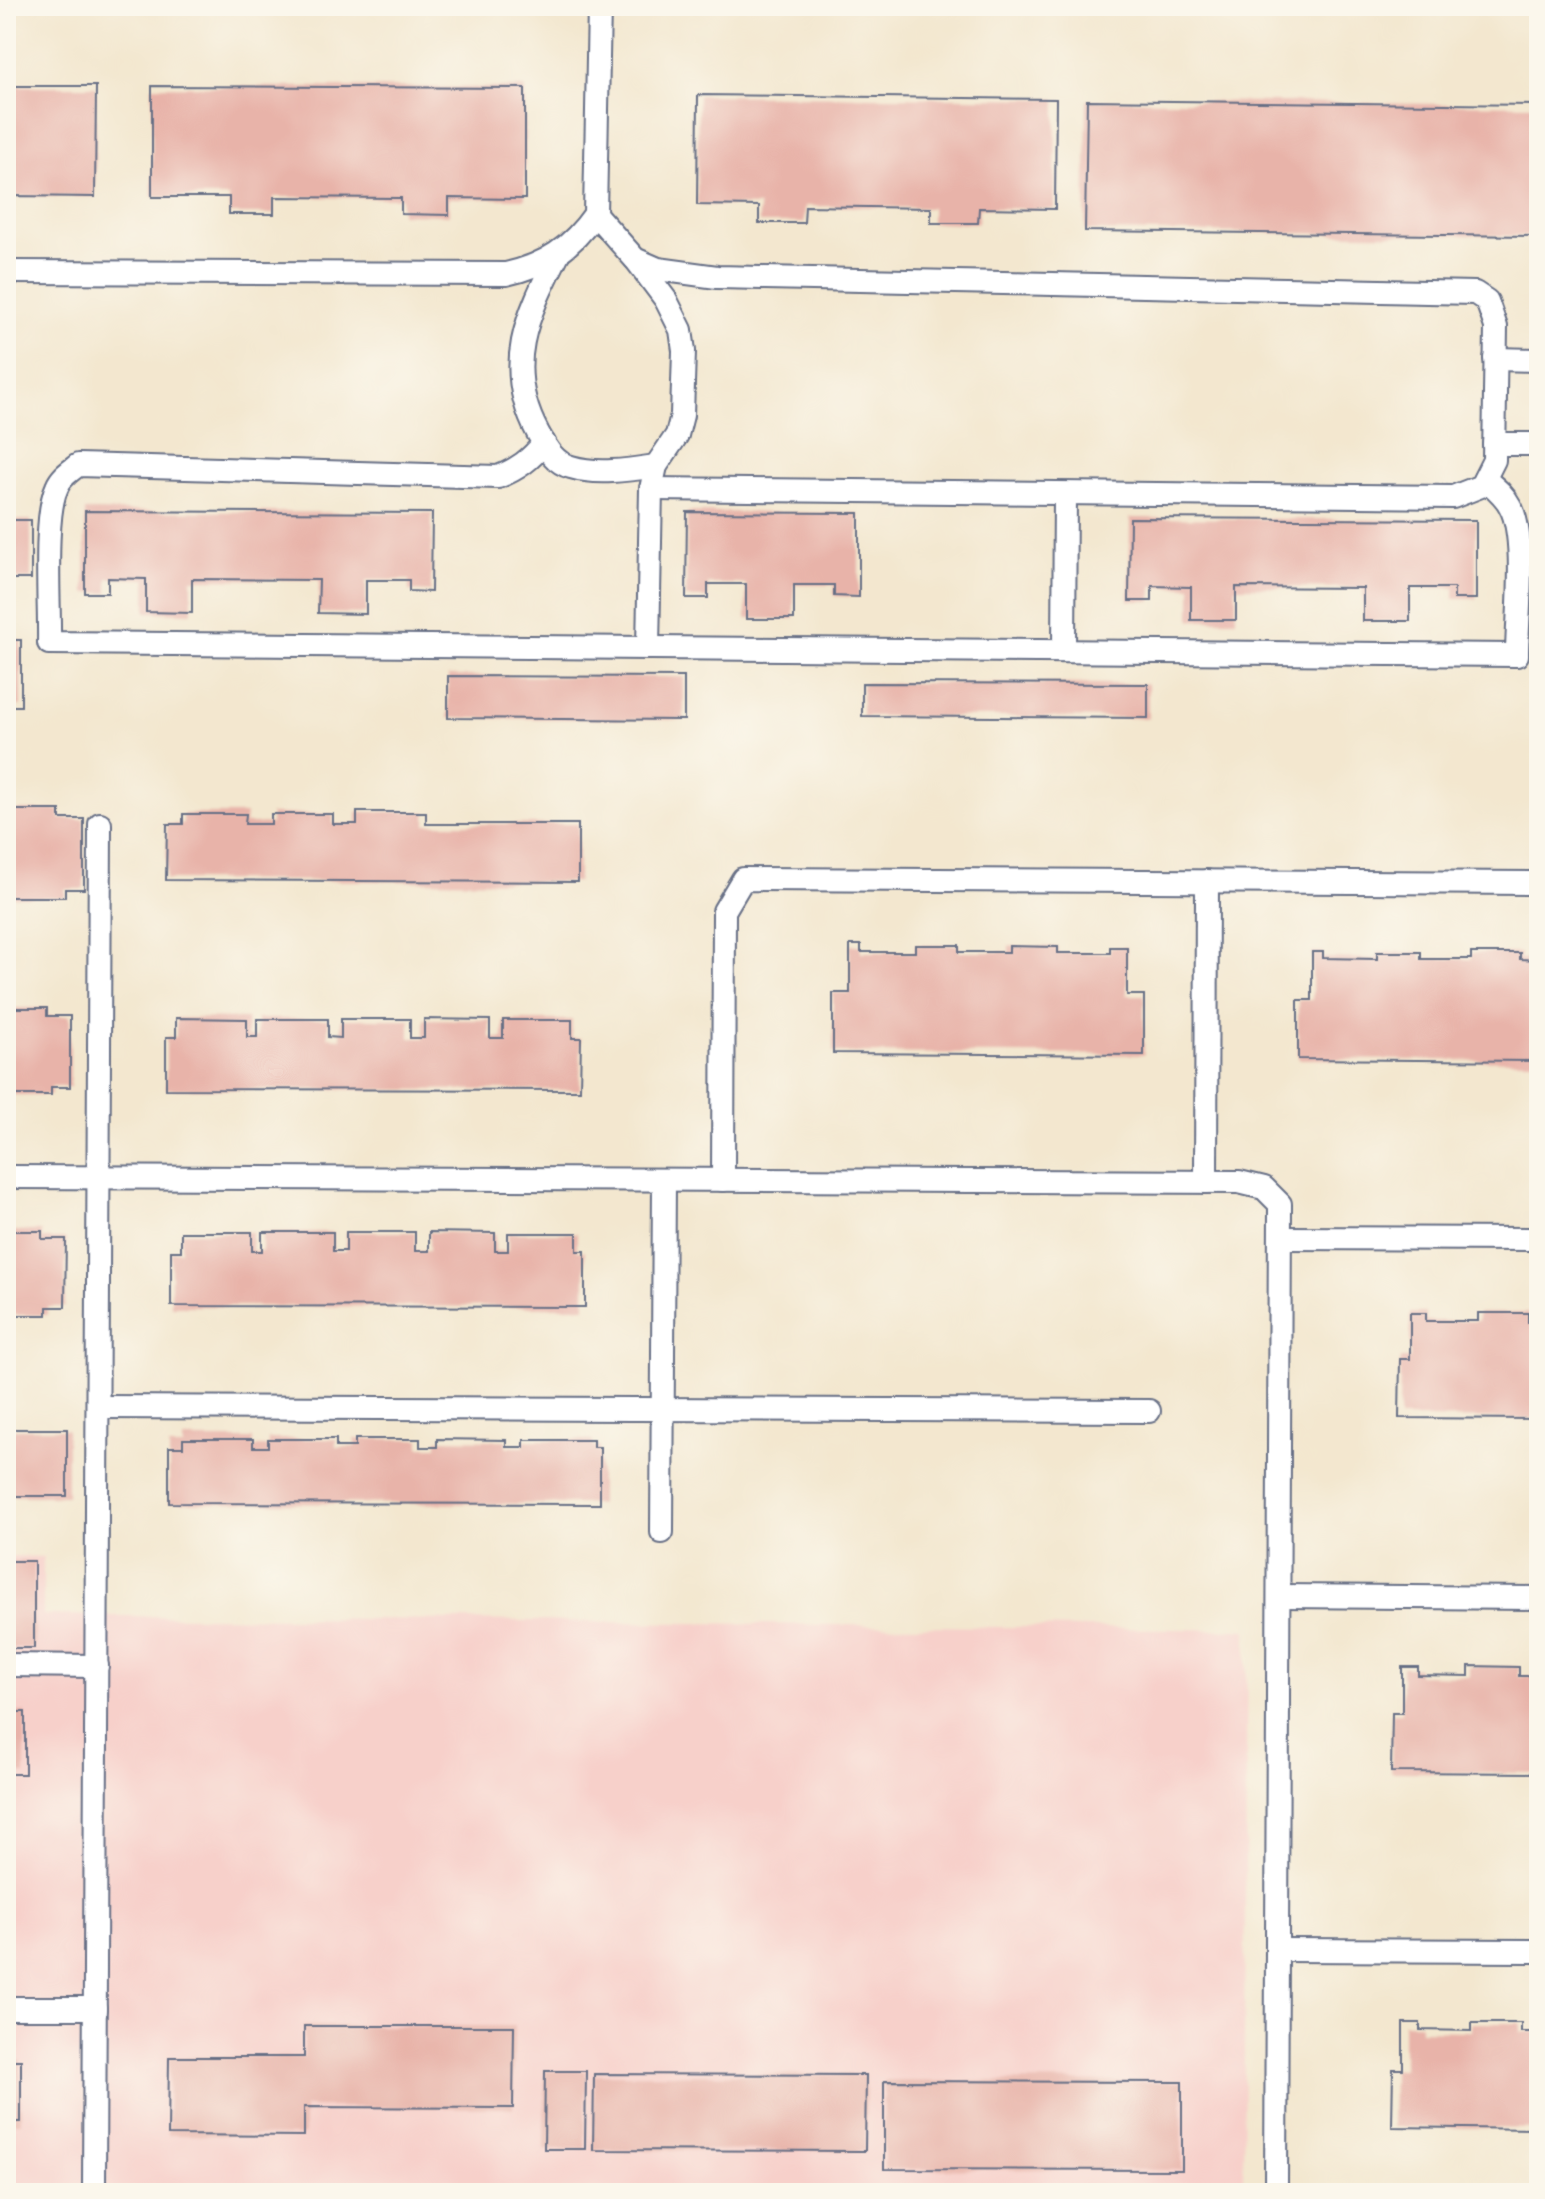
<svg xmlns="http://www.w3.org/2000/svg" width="1545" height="2199" viewBox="0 0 1545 2199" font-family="'Architects Daughter',sans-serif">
<rect width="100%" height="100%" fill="#fbf7ec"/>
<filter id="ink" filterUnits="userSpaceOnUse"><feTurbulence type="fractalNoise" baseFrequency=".0125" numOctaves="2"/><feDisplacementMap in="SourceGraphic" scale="16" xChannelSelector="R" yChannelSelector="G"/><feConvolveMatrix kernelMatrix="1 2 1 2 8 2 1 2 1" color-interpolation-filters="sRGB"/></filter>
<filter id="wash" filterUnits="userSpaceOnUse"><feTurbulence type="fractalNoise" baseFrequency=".006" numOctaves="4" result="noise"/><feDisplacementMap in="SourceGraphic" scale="32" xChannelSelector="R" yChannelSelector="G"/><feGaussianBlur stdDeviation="1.8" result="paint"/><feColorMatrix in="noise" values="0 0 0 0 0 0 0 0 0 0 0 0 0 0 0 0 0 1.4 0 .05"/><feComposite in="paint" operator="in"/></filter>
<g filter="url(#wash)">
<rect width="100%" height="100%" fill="#f3e7cf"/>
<polygon fill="#f7d0ca" points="6,1556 43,1557 43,1615 1247,1630 1243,2193 6,2193"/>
<g id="blocks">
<g fill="#e8b3a9">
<polygon points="6,86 96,86 95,197 12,196 12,210 6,210"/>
<polygon points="152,86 525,88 525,199 449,198 449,215 401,214 401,198 274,197 274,214 229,214 229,197 152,197"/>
<polygon points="698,95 1056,99 1055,209 979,208 978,223 931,223 931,208 805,206 804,223 759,223 759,206 697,205"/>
<polygon points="1087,100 1539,105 1539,236 1085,231"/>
<polygon points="85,511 432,513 431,592 409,591 409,580 366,580 366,614 318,613 319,580 192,579 192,613 146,612 146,579 108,578 108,593 85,593"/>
<polygon points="687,512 859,513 859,597 834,596 834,585 794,585 794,619 746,619 746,584 708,584 708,598 686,598"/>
<polygon points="1130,518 1476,520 1476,599 1454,599 1454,588 1410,588 1410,621 1363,621 1363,588 1236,587 1236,620 1191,620 1191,587 1152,586 1152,601 1129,601"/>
<rect x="6" y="520" width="25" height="59"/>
<rect x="6" y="640" width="15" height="66"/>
<polygon points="448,676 684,677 684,720 448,718"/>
<polygon points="862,683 1148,684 1148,718 862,716"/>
<polygon points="6,810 60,810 60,819 84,819 84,889 65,889 65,897 10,897 10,889 6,889"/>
<polygon points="357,812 426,812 426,824 578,824 578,882 166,880 167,824 183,824 183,814 246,814 245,824 271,824 271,814 333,814 333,824 357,824"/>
<polygon points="850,945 861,945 861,952 915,952 915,945 959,945 959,952 1009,952 1009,946 1058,947 1058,953 1110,953 1110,947 1127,947 1127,995 1144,995 1144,1055 833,1053 833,993 850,993"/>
<polygon points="1312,952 1323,952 1323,958 1377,959 1377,952 1421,952 1421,959 1471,959 1471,953 1520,953 1520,959 1539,960 1539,1061 1298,1059 1298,1000 1312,1000"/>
<polygon points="6,1008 47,1008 47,1016 70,1016 70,1087 51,1087 51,1095 6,1095"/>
<polygon points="176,1018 247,1019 247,1037 257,1037 257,1019 328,1019 328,1037 341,1038 341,1019 410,1019 410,1038 424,1038 424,1019 490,1020 490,1038 503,1038 503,1020 572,1020 572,1038 581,1038 580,1090 166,1089 166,1037 176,1037"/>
<polygon points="6,1231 42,1231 42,1239 66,1239 65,1307 47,1307 47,1315 6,1315"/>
<polygon points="181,1232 252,1232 252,1251 262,1251 262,1232 333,1232 333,1251 346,1251 346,1232 415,1232 415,1251 429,1251 429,1232 495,1233 495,1251 508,1251 508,1233 577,1233 577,1251 585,1251 585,1307 171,1306 171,1251 181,1251"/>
<polygon points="1410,1313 1426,1313 1426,1321 1478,1321 1478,1313 1528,1313 1528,1322 1539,1322 1539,1419 1399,1418 1400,1359 1410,1359"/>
<rect x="6" y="1429" width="61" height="67"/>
<polygon points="183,1439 253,1439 253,1447 268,1447 268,1439 336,1439 336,1447 355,1447 355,1439 420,1439 420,1447 437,1447 437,1439 506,1440 506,1447 524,1447 524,1440 593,1440 593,1447 600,1447 600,1504 169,1503 169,1447 183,1447"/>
<rect x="6" y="1561" width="28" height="87"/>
<polygon points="1469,1666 1519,1667 1519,1676 1539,1676 1539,1773 1391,1772 1392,1713 1402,1713 1402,1667 1418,1667 1418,1675 1469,1676"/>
<rect x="6" y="1712" width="19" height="62"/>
<polygon points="1403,2023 1420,2023 1420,2030 1471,2031 1471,2023 1521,2023 1521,2032 1539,2032 1539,2129 1392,2127 1393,2069 1403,2069"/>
<polygon points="304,2026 514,2026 513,2108 304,2107 304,2136 168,2135 169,2057 304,2057"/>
<rect x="6" y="2060" width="15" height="62"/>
<polygon points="545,2071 586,2071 585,2149 544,2149"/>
<polygon points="594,2074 866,2075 865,2151 593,2150"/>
<polygon points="884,2081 1182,2082 1182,2170 884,2169"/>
</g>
</g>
</g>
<g filter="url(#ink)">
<use href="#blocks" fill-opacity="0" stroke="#676f86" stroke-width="2"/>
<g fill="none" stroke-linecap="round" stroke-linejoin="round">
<defs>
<g id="service">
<polyline points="595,214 635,259 658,269 717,277 1475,293 1487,301 1496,327 1494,460 1481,486 1453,497 651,489"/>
<path d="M558 254C527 316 502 366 538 433 546 447 554 463 571 467 597 475 629 470 656 466"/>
<polyline points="636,260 666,300 681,330 684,351 682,415 677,435 656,466 651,489 648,648"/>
<path d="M6 272 506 274C546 265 571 248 595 214L599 6"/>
<polyline points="1495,359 1539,360"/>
<path d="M544 443C530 460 518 469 498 477L78 465C69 472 61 477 57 487 43 516 50 608 49 643L1517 655C1517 618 1527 536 1510 506 1504 494 1494 487 1485 479"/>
<polyline points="1494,444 1539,444"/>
<polyline points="1064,651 1065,494"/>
<polyline points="6,1177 1239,1182 1264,1188 1280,1204 1276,2193"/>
<polyline points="723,1180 724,911 743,879 1539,883"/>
<polyline points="1206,1182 1207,881"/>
<polyline points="1280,1238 1539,1239"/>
<polyline points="98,1407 1149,1411"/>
<polyline points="662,1532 664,1180"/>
<polyline points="1279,1596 1539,1598"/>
<polyline points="6,1665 97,1666"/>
<polyline points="1277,1950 1539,1951"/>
<polyline points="6,2008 95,2008"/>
<polyline points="94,2193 100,824"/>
</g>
</defs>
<use href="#service" stroke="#676f86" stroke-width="26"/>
<use href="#service" stroke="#fff" stroke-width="22"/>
</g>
</g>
<rect width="1545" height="2199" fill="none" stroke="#fbf7ec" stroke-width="32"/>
</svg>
